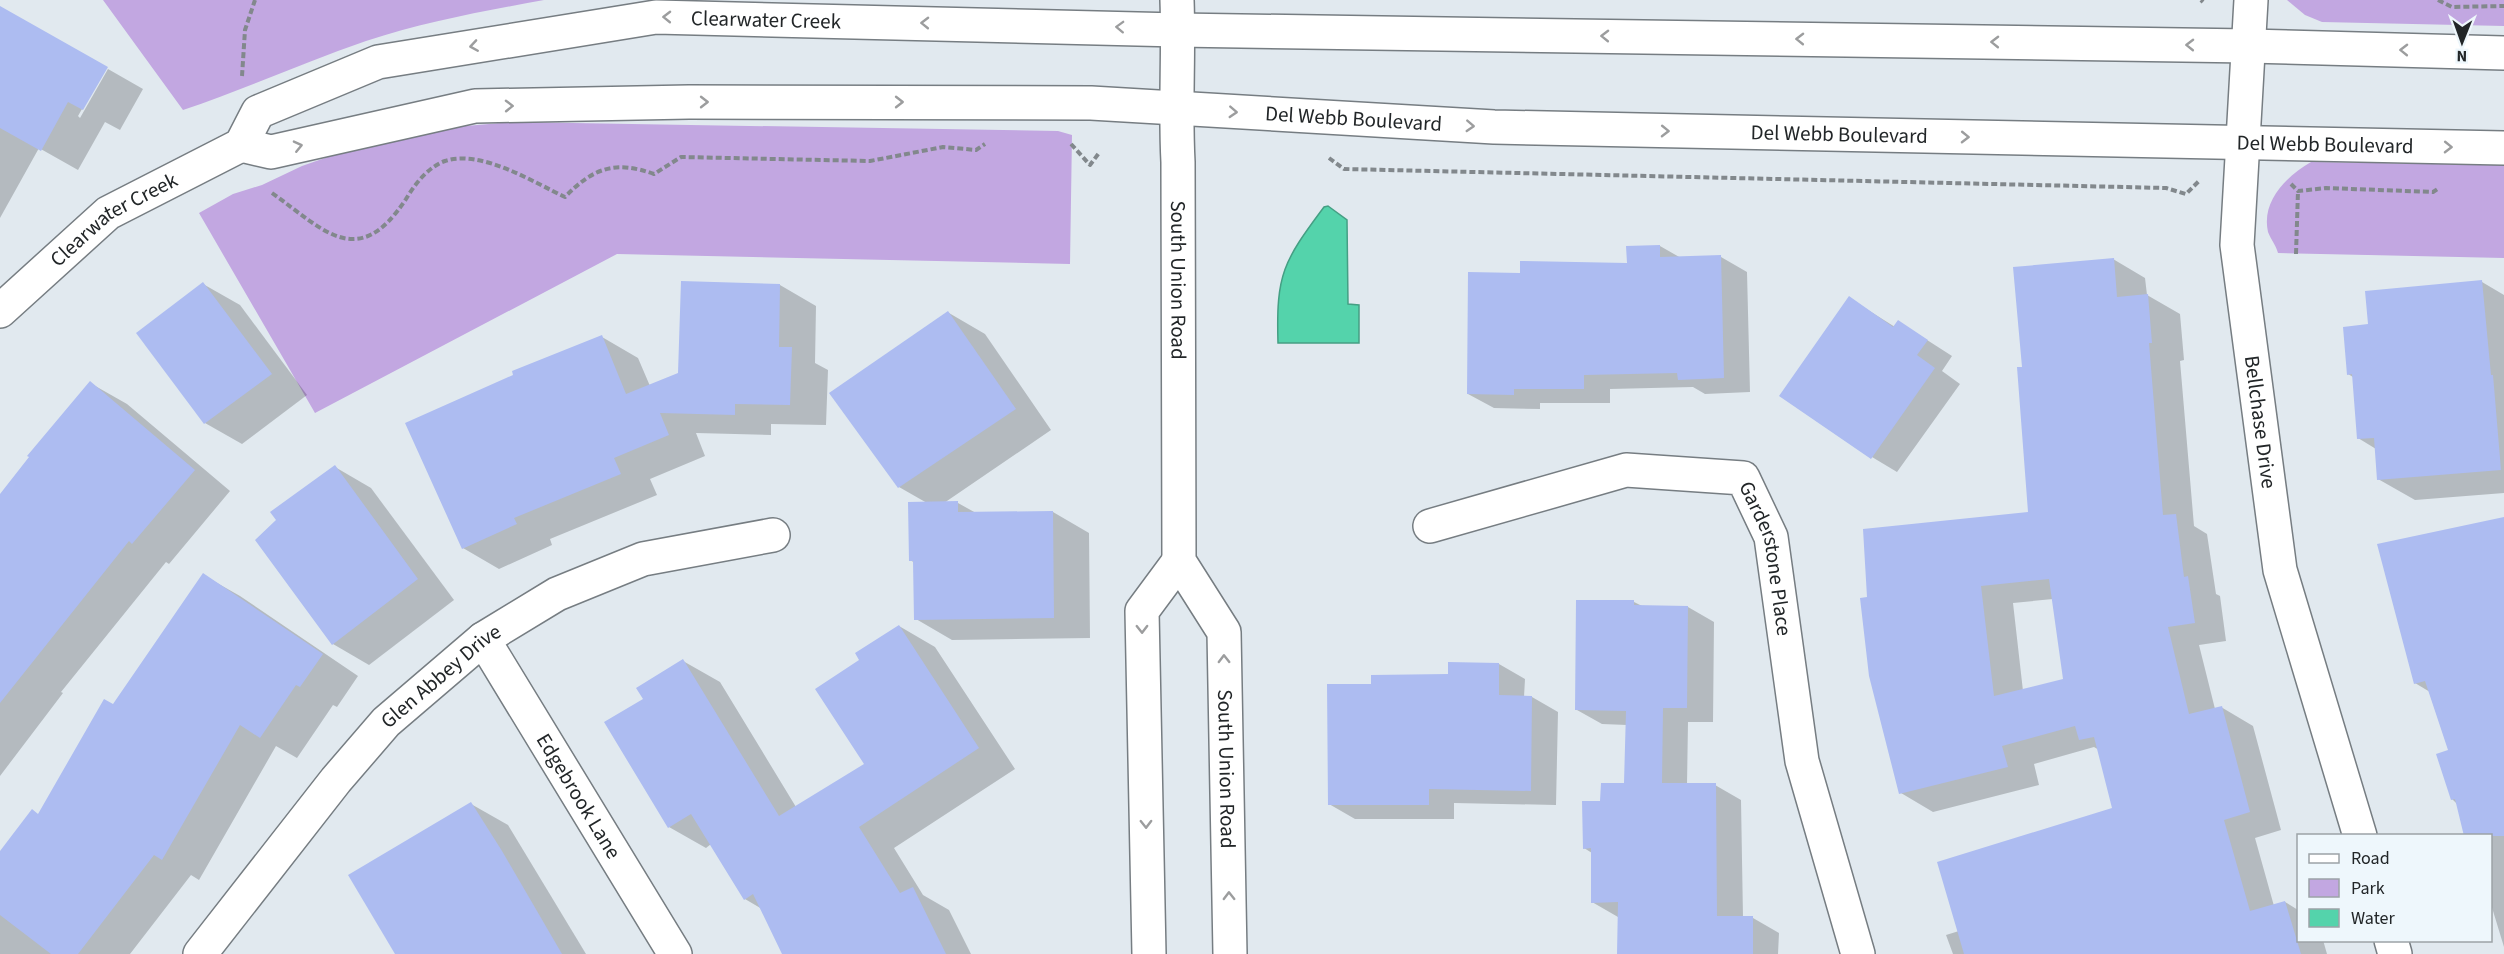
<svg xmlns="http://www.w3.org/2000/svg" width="2504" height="954" viewBox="0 0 2504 954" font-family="'Source Sans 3',sans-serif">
<rect width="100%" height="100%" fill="#e1e9ef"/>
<g fill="#c2a7e1">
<path d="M103 0H544C484 11 424 22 366 41 305 62 245 89 183 110Z"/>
<polygon points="2287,0 2504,0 2504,26 2322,22 2305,15"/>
<polygon points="514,122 1058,131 1072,135 1070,264 617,254 315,413 199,213 233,194 262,185 302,166 348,150 430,129"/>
<path d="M2311 162 2504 165V258L2278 253C2276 245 2271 240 2268 232 2261 201 2287 176 2311 162Z"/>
</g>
<path fill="#54d3ab" stroke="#459f84" stroke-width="1.5" d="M1328 206 1347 220 1348 304 1359 305V343H1278C1276 274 1283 262 1324 207Z"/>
<g fill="#0003" fill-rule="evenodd">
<polygon points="0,8 106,67 78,116 80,118 108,69 143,89 120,130 105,122 78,170 39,148 0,218"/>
<polygon points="1660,246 1681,258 1721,257 1747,272 1750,392 1705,394 1693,387 1610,389 1610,403 1540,403 1540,409 1494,408 1468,394 1521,275 1629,265 1628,248"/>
<path d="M2113 259 2145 278 2147 295 2180 314 2184 360 2180 361 2194 526 2207 534 2216 594 2220 596 2226 641 2199 645 2215 709 2221 707 2253 726 2281 830 2255 838 2274 906 2285 902 2298 910V940H2323L2327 954H1953L1946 935 1959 931 2114 809 2099 750 2094 747 2034 764 2039 785 1933 812 1901 793 1868 598 2029 513 2024 368ZM2053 599 2065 681 2023 691 2013 603Z"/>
<polygon points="2482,282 2504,295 2504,493 2415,500 2378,479 2376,449 2358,438 2353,377 2348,374 2369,326"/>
<polygon points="203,284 240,305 307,395 242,444 205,423 138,333"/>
<polygon points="780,285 816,306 815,363 828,370 826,425 771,424 771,435 696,433 705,456 650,479 657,495 550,539 552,545 499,569 463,548 602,337 638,358 650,386 680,374"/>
<polygon points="1849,298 1895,327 1899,322 1952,356 1942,371 1960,384 1897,472 1872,457"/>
<polygon points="949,313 985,334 1051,430 944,503 958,503 976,513 1053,512 1089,533 1090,638 952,640 916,619 915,563 910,560 927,503 899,487 831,393"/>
<polygon points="90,383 127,404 230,491 169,564 166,562 61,692 63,693 0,776 0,496"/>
<polygon points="335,467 371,488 454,600 369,665 333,644"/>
<polygon points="2504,518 2504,947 2490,901 2490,836 2452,799 2450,751 2430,692 2415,683"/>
<polygon points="203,575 240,596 358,676 337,707 333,705 297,758 276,746 199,880 191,875 130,954 0,954 0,853 39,815"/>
<polygon points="1578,601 1634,602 1642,606 1688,607 1714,622 1713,722 1688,722 1687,785 1715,785 1741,800 1743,918 1753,918 1779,933 1778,954 1619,954 1618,917 1592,902 1592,853 1584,848 1602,802 1626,785 1627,725 1602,724 1577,710"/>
<polygon points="899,626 935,647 1015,769 894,848 923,895 949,910 971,954 784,954 762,909 745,899 711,844 706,848 669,827 645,700 683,661 720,682 796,807 866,764 861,660"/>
<polygon points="1499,664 1525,679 1524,697 1532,697 1558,712 1556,805 1454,803 1454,819 1355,819 1329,804 1372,686 1449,675"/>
<polygon points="471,804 508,825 586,954 396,954"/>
</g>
<g fill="#adbcf1" fill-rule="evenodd">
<polygon points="0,6 108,67 83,110 68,102 41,151 0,128"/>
<polygon points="1660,245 1660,257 1721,255 1724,378 1678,380 1677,373 1584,375 1584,389 1514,389 1514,395 1467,394 1468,272 1520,273 1520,261 1627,263 1626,246"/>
<path d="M2114 258 2117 297 2148 294 2152 343H2149L2163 515 2176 514 2184 577 2188 576 2195 623 2168 627 2189 714 2222 706 2250 812 2224 820 2250 911 2285 901 2301 954H1964L1937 862 2112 808 2094 737 2079 740 2075 726 2002 746 2008 767 1899 794 1869 676 1860 598 1867 597 1863 529 2028 512 2017 367H2022L2013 267ZM2049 579 2063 679 1994 696 1981 586Z"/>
<polygon points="2482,280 2491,375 2493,375 2501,470 2377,480 2374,438 2357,439 2352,374 2347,375 2343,327 2368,324 2365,291"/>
<polygon points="681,281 780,284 779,347 792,347 790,405 735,404 735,415 660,413 669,435 614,458 621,474 514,518 517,524 462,549 405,423 513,375 512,371 602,335 626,394 678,373"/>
<polygon points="203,282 272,374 204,424 136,333"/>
<polygon points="1849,296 1893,327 1898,320 1928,340 1917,355 1935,368 1871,459 1779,396"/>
<polygon points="948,311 1016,409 898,488 829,393"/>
<polygon points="90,381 195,470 132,544 129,541 0,703 0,494 29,457 27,456"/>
<polygon points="335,465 418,579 332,645 255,540 276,520 270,512"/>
<polygon points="958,501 958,512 1053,511 1054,618 914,620 913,561 909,561 908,502"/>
<polygon points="2504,517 2504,836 2464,836 2455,799 2451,800 2436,754 2448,750 2425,681 2414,684 2377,544"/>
<polygon points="203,573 323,654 300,687 296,685 260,738 240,725 162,860 154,855 78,954 51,954 0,915 0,851 32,809 38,814 104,699 113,704"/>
<polygon points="1576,600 1634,600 1634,605 1688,606 1687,708 1663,708 1662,783 1716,783 1717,916 1753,916 1753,954 1617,954 1618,902 1591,903 1591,848 1583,849 1582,801 1600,801 1601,783 1624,783 1626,711 1575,710"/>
<polygon points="899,625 979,748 859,827 900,893 913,887 946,954 782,954 753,894 744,900 691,814 668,828 604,722 643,699 636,688 683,659 779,816 864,764 815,689 859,660 855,653"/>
<polygon points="1448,662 1499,663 1499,695 1532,696 1531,791 1429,789 1429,805 1328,805 1327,684 1371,684 1371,675 1448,674"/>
<polygon points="471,802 502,851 562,954 395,954 348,875"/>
</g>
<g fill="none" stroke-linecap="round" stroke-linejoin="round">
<defs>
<g id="minor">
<path id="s1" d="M1177 0C1179 54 1175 108 1178 162L1179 561 1224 632 1230 954"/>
<path id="s2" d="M2251 0 2237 245 2280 570 2360 836"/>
<path id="s3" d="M241 145 271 152 475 106 689 102 1091 103 1494 127 2504 148"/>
<path id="s4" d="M0 311 108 213 241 145 258 112 378 62 656 17 1178 30 2249 46 2504 53"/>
<path id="s5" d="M1430 526 1626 470 1743 478 1771 537 1802 761 1858 954"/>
<path id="s6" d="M483 639 675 954"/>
<polyline points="2391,940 2395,954"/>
<path id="s7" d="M200 954 336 780 386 722 483 639 557 594 643 559 773 535"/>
<polyline points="1149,954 1142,611 1179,561"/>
</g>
</defs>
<use href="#minor" stroke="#767d82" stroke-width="36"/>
<g stroke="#82888c" stroke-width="4" stroke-dasharray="6 3" stroke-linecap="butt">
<polyline points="2201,0 2203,2"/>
<polyline points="2438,0 2452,7 2504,6"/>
<polyline points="242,76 245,30 255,0"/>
<polyline points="1071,144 1090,165 1099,153"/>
<polyline points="1329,158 1344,169 2166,188 2186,194 2199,181"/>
<polyline points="2291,184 2298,191 2326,188 2433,192 2439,188"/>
<path d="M272 193C324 230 358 272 406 199 415 184 428 167 445 161 481 149 533 182 565 197 593 168 615 160 654 174L681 157 870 161 943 147 976 150 985 144"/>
<polyline points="2296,254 2298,191"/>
</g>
<use href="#minor" stroke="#fff" stroke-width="33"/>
</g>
<defs><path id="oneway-chevron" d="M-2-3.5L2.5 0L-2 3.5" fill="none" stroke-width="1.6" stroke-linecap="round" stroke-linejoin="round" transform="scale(1.5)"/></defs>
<g stroke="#9c9d9e">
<use href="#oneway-chevron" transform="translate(667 17) rotate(-179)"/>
<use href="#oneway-chevron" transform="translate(925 23) rotate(-179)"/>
<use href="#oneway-chevron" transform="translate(1120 27) rotate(-178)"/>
<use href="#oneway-chevron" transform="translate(1605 36) rotate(-179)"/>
<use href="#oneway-chevron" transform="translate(1800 39) rotate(-179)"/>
<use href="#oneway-chevron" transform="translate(1995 42) rotate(-179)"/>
<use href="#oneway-chevron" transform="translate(2190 45) rotate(-179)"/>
<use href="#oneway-chevron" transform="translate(474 46) rotate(171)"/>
<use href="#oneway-chevron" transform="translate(2404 50) rotate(-179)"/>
<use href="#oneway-chevron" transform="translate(704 102)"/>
<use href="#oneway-chevron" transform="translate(899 102)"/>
<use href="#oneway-chevron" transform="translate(509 106) rotate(-1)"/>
<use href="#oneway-chevron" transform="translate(1233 112) rotate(3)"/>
<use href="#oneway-chevron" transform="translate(1470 126) rotate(3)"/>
<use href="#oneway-chevron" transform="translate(1665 131) rotate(1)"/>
<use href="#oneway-chevron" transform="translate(1965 137) rotate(1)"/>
<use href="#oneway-chevron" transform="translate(298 146) rotate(-13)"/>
<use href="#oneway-chevron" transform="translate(2448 147) rotate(1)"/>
<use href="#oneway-chevron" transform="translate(1142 629) rotate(89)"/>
<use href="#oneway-chevron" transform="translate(1224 659) rotate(-91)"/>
<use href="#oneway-chevron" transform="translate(1146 824) rotate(89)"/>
<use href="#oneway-chevron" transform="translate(1229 896) rotate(-91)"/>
</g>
<g text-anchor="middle" stroke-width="4.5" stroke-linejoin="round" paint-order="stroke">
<g font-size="21" fill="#222628" stroke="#eef7fc">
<text dy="7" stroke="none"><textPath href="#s4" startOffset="854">Clearwater Creek</textPath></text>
<text dy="7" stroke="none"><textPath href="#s3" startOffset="1119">Del Webb Boulevard</textPath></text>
<text dy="7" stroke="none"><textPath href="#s3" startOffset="1605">Del Webb Boulevard</textPath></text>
<text dy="7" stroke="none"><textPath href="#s3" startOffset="2091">Del Webb Boulevard</textPath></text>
<text dy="7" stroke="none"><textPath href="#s4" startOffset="147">Clearwater Creek</textPath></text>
<text dy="7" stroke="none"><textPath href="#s1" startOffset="280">South Union Road</textPath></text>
<text dy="7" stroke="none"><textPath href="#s2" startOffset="424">Bellchase Drive</textPath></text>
<text dy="7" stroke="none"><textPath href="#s5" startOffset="406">Garderstone Place</textPath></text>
<text dy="7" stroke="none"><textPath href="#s7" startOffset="369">Glen Abbey Drive</textPath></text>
<text dy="7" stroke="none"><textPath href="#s1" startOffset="782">South Union Road</textPath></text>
<text dy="7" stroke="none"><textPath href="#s6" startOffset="184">Edgebrook Lane</textPath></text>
</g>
</g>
<rect x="2297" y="834" width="195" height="108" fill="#eef7fc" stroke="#9ca3a7" stroke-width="1.5"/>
<rect x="2309" y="854" width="30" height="9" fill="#ffffff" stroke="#9ca3a7" stroke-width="1.5"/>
<text x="2351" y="864" font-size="18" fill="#222628">Road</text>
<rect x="2309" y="879" width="30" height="18" fill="#c2a7e1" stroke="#9ca3a7" stroke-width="1.5"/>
<text x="2351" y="894" font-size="18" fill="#222628">Park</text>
<rect x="2309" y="909" width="30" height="18" fill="#54d3ab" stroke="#9ca3a7" stroke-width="1.5"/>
<text x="2351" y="924" font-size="18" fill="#222628">Water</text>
<g transform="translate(2462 42) rotate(181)" stroke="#eef7fc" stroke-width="4.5" paint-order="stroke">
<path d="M0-4.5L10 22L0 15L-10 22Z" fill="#222628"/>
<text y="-9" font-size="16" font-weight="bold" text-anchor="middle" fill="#222628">N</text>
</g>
</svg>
